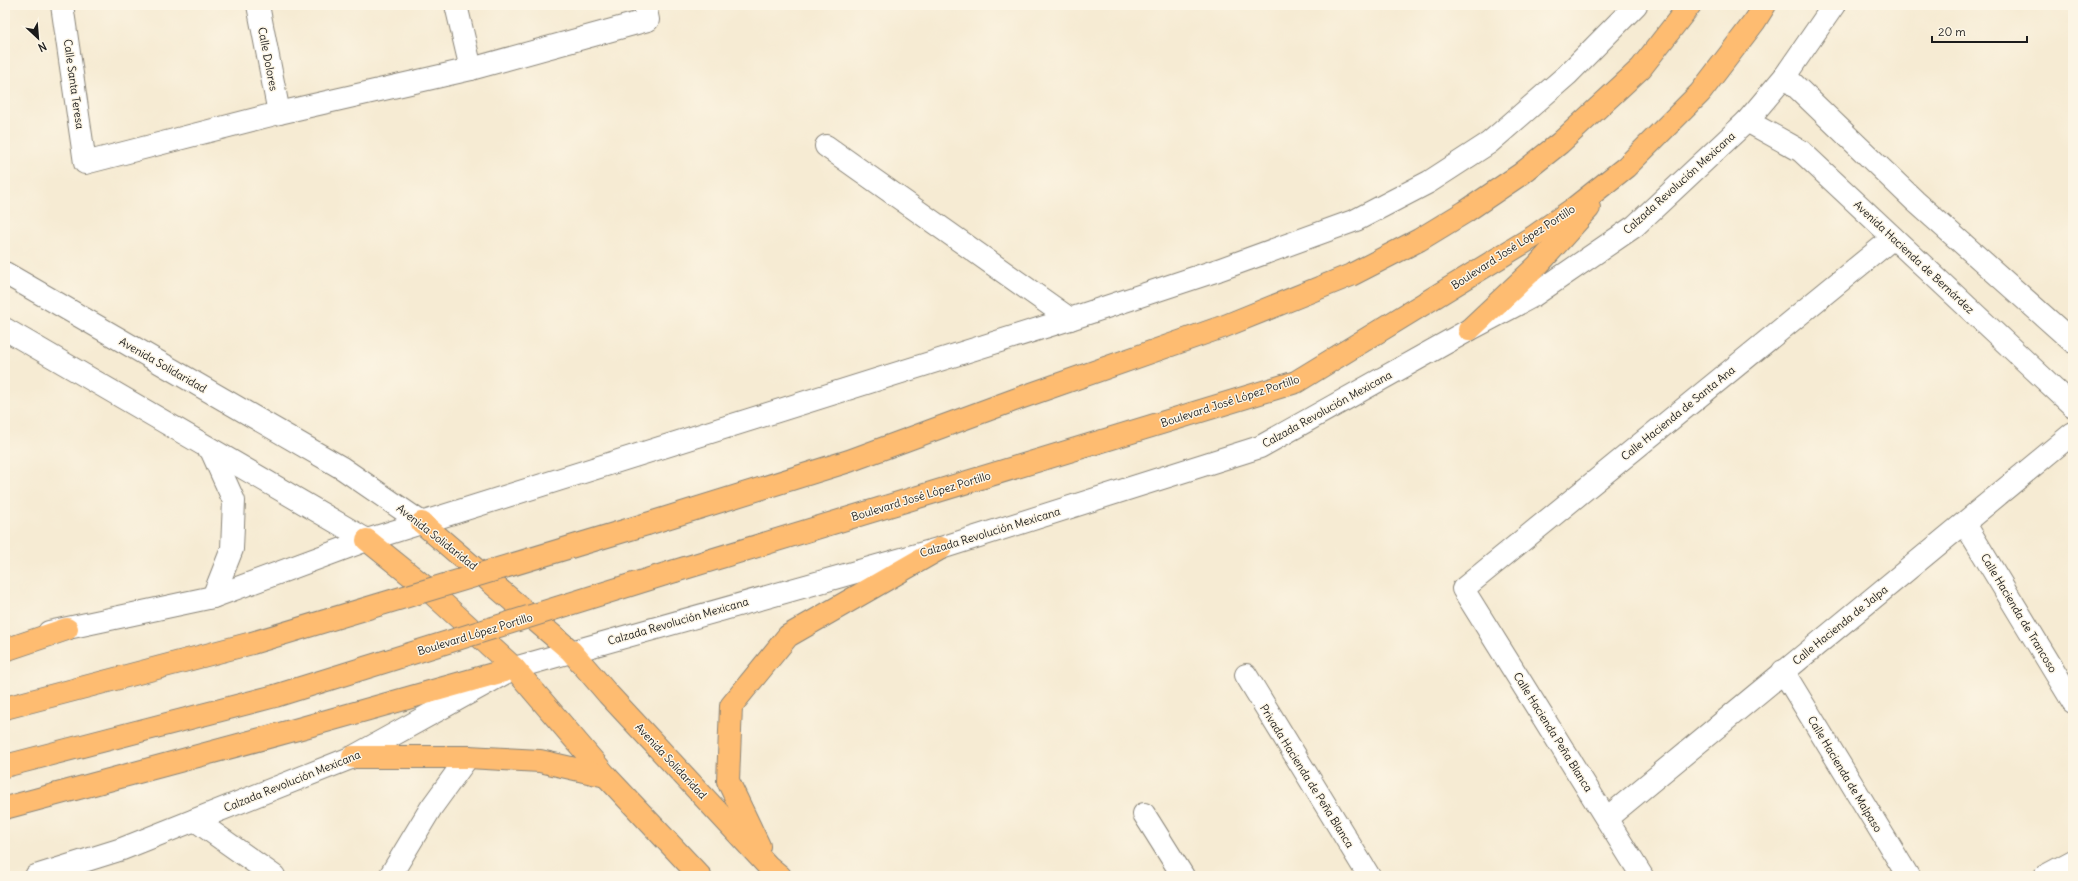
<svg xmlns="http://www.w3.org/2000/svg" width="2078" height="881" viewBox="0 0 2078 881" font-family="Delius,sans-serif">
<rect width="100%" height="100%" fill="#fcf5e5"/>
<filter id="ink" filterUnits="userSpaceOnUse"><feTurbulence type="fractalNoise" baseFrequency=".025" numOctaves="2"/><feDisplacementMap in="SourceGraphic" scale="8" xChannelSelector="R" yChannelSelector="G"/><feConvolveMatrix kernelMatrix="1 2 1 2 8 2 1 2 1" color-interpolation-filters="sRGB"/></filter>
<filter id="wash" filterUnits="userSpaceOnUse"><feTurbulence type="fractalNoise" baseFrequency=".012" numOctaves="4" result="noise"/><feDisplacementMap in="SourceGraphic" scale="16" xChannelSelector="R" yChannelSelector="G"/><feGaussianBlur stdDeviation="0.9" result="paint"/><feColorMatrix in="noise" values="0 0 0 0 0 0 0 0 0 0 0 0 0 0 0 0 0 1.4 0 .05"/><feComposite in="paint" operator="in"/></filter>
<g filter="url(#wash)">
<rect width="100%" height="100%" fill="#f6ebd3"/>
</g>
<g filter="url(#ink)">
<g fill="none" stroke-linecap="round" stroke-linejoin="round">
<defs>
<g id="minor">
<polyline points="62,5 85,163 279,113 471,69 648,20 645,5"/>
<polyline points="258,5 279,113"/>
<polyline points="456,5 471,69"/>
<polyline points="1785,76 1915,201 2073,342"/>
<polyline points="1747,121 1801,151 2073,406"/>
<polyline points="826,146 1070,319"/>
<polyline points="5,273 342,468 422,523"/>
<polyline points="5,329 367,540"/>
<polyline points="211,450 234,501 232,549 213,597"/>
<polyline points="1965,524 2073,702"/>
<polyline points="49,632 213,597 367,540 1070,319 1218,270 1356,220 1429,182 1489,143 1567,75 1636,5"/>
<polyline points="1783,671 1908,876"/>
<polyline points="1246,675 1369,876"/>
<polyline points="1144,814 1183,876"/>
<polyline points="1607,818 2073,433"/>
<polyline points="195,820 274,876"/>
<polyline points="36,876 122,849 353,757 514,668 941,548 1260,447 1469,330 1533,296 1635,226 1747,121 1785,76 1834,5"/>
<polyline points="390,876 431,808 468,757"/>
<polyline points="1642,876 1463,589 1893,238"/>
<polyline points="2045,876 2073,861"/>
</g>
<g id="major">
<polyline points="1469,330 1537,266 1589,208"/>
<polyline points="422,523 571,651 608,694 768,866 780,876"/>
<polyline points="647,524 849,461 1017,399 1225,326 1351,275 1419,240 1465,212 1521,174 1560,143 1641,68 1690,5"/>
<polyline points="367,540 424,586 514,668 606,776 700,876"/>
<polyline points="675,571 1296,382 1533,237 1573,209 1626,167 1700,93 1755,21 1765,5"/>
<polyline points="5,650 67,629"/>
<polyline points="5,708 252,643"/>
<polyline points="353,757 468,757 540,761 606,776"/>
<polyline points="5,766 275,696"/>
<polyline points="5,808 298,729 514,668"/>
<polyline points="759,846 728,781 731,706 788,636 941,548"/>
</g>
</defs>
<use href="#minor" stroke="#898478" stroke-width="24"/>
<use href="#major" stroke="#898478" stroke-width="24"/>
<use href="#minor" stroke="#fff" stroke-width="22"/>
<use href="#major" stroke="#febc71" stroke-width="22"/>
<defs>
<g id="major-bridge">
<polyline points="252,643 647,524"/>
<polyline points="275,696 675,571"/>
</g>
</defs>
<use href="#major-bridge" stroke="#898478" stroke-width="24" stroke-linecap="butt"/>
<use href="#major-bridge" stroke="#febc71" stroke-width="22"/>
</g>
</g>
<g text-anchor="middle" stroke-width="3" stroke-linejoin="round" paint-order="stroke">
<g font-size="11" fill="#1c1c1c" stroke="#fcf5e5">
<text transform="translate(268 59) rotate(79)" y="4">Calle Dolores</text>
<text transform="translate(74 84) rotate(82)" y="4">Calle Santa Teresa</text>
<text transform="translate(1679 183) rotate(-42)" y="4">Calzada Revolución Mexicana</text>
<text transform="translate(1513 247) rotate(-33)" y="4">Boulevard José López Portillo</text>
<text transform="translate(1914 257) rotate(43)" y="4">Avenida Hacienda de Bernárdez</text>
<text transform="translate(163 365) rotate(30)" y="4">Avenida Solidaridad</text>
<text transform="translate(1230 401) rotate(-18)" y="4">Boulevard José López Portillo</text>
<text transform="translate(1327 409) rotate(-29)" y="4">Calzada Revolución Mexicana</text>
<text transform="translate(1678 413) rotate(-39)" y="4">Calle Hacienda de Santa Ana</text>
<text transform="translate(921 496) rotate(-17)" y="4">Boulevard José López Portillo</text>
<text transform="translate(990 532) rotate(-17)" y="4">Calzada Revolución Mexicana</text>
<text transform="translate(437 537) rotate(38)" y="4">Avenida Solidaridad</text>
<text transform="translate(2019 613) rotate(59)" y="4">Calle Hacienda de Trancoso</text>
<text transform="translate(678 621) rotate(-16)" y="4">Calzada Revolución Mexicana</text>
<text transform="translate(1840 625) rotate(-39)" y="4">Calle Hacienda de Jalpa</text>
<text transform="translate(475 634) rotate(-17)" y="4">Boulevard López Portillo</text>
<text transform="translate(1553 732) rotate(58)" y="4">Calle Hacienda Peña Blanca</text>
<text transform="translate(671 761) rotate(47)" y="4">Avenida Solidaridad</text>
<text transform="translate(1845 774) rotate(59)" y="4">Calle Hacienda de Malpaso</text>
<text transform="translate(1307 776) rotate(58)" y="4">Privada Hacienda de Peña Blanca</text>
<text transform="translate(292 781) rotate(-22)" y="4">Calzada Revolución Mexicana</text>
</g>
</g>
<rect width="2078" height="881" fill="none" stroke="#fcf5e5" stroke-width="20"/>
<g transform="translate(38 38) rotate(154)" stroke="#fcf5e5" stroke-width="3" paint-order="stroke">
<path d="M0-3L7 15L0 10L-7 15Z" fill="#1c1c1c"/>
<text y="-6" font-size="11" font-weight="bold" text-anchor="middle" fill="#1c1c1c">N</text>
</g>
<path d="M1932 36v6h95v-6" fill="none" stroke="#1c1c1c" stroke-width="2"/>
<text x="1938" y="36" font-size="12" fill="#1c1c1c" stroke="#fcf5e5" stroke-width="3" paint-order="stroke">20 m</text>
</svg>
